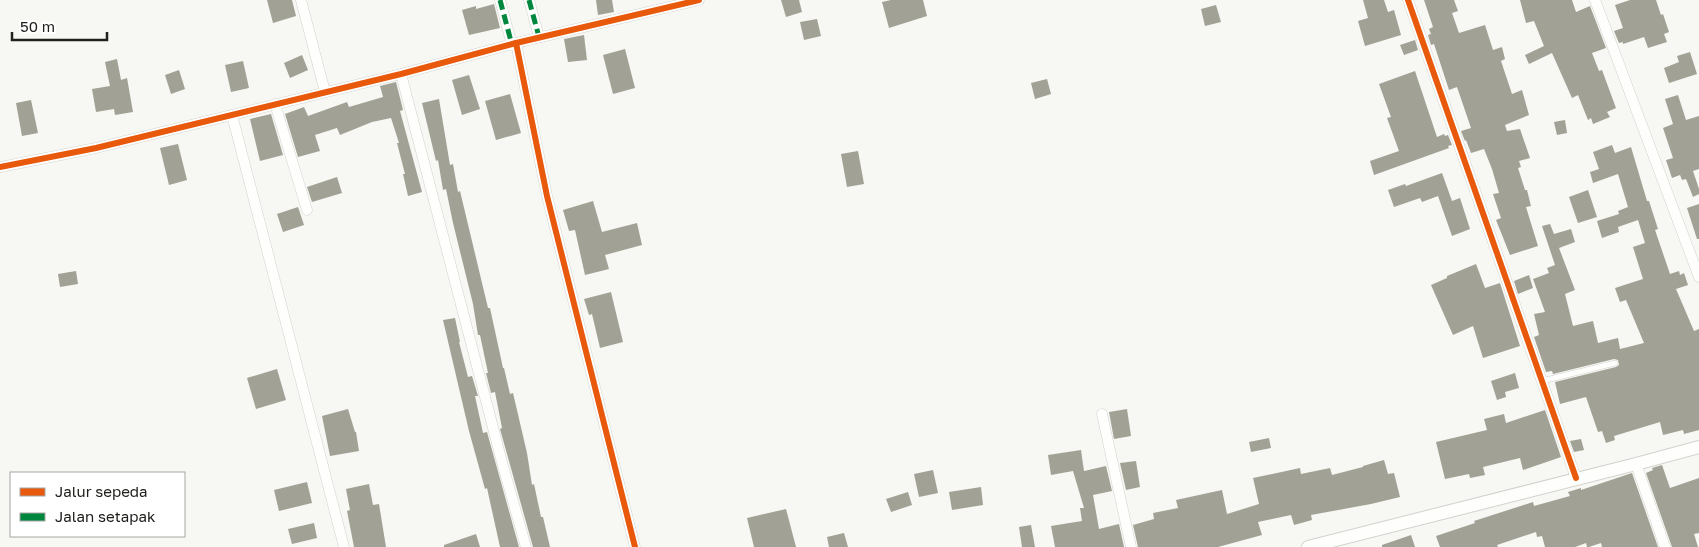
<svg xmlns="http://www.w3.org/2000/svg" width="1699" height="547" viewBox="0 0 1699 547" font-family="'Golos Text',sans-serif">
<rect width="100%" height="100%" fill="#f7f7f3"/>
<g fill="#a2a195">
<polygon points="267,0 292,0 296,16 273,23"/>
<polygon points="596,0 612,0 614,12 598,15"/>
<polygon points="781,0 799,0 802,12 786,17"/>
<polygon points="891,0 923,0 927,16 889,28 882,2"/>
<polygon points="1363,0 1384,0 1388,12 1394,10 1401,35 1365,46 1358,21 1368,18"/>
<polygon points="1424,0 1454,0 1458,11 1452,13 1459,33 1485,25 1493,50 1502,47 1505,59 1501,61 1512,94 1522,90 1529,115 1505,125 1507,131 1520,129 1530,158 1519,161 1521,167 1518,168 1525,190 1527,190 1531,206 1526,207 1538,246 1510,255 1496,220 1501,218 1493,194 1499,193 1492,169 1484,149 1471,153 1466,140 1465,141 1461,131 1471,128 1457,87 1449,90 1434,44 1431,45 1428,35 1431,34 1429,29 1433,27"/>
<polygon points="1520,0 1572,0 1576,12 1590,6 1606,48 1592,53 1599,71 1602,70 1616,108 1607,112 1610,117 1593,124 1591,118 1588,120 1578,95 1572,98 1552,53 1529,64 1525,55 1544,46 1534,21 1526,23"/>
<polygon points="1630,0 1656,0 1661,15 1663,14 1669,32 1664,34 1667,42 1648,48 1644,37 1623,44 1623,42 1619,43 1614,31 1623,28 1615,5"/>
<polygon points="494,4 500,28 469,35 462,10 476,6 476,9"/>
<polygon points="1216,5 1221,22 1205,26 1201,9"/>
<polygon points="817,19 821,36 804,40 800,22"/>
<polygon points="584,35 587,60 568,62 564,39"/>
<polygon points="1415,40 1418,50 1404,55 1400,45"/>
<polygon points="625,49 635,88 613,94 603,55"/>
<polygon points="1690,52 1697,74 1669,83 1664,68 1679,62 1677,56"/>
<polygon points="302,55 308,70 290,78 284,63"/>
<polygon points="117,59 121,80 127,78 133,112 115,115 114,109 96,112 92,89 110,86 105,62"/>
<polygon points="243,61 249,88 231,92 225,65"/>
<polygon points="179,70 185,89 171,94 165,75"/>
<polygon points="1415,71 1437,137 1444,134 1445,136 1448,135 1452,145 1448,146 1449,148 1374,175 1370,161 1399,151 1387,118 1391,117 1379,84"/>
<polygon points="469,75 480,109 462,115 452,80"/>
<polygon points="1047,79 1051,94 1035,99 1031,83"/>
<polygon points="396,82 403,110 400,111 422,192 408,196 403,174 405,174 397,143 399,143 391,118 372,122 340,135 337,128 315,135 320,151 298,157 285,114 304,107 308,116 347,102 349,107 383,97 380,86"/>
<polygon points="510,94 521,133 496,140 485,101"/>
<polygon points="1678,95 1686,120 1699,116 1699,169 1693,171 1699,189 1699,194 1693,197 1686,179 1682,180 1680,175 1672,178 1666,160 1673,158 1663,128 1673,124 1665,99"/>
<polygon points="439,99 450,165 453,164 458,192 460,191 488,308 490,308 503,368 504,368 510,394 513,393 527,453 532,485 534,484 541,517 543,517 550,547 533,547 500,429 502,428 495,392 491,393 486,373 488,373 480,335 478,335 473,304 453,223 446,189 443,190 438,160 436,161 422,103"/>
<polygon points="31,100 38,133 22,136 16,103"/>
<polygon points="271,114 283,155 260,161 250,119"/>
<polygon points="1565,120 1567,133 1557,135 1554,122"/>
<polygon points="178,144 187,180 169,185 160,148"/>
<polygon points="1612,145 1615,153 1631,147 1647,201 1649,201 1658,229 1655,230 1670,274 1679,271 1680,275 1684,273 1688,285 1676,289 1694,331 1699,329 1699,430 1684,434 1683,430 1663,435 1660,422 1614,436 1615,440 1606,443 1602,431 1598,432 1586,397 1560,404 1555,382 1616,367 1619,365 1618,360 1614,359 1553,374 1552,371 1546,372 1534,337 1539,335 1534,314 1545,312 1533,279 1549,273 1547,268 1555,265 1542,226 1550,224 1554,234 1571,229 1575,242 1559,248 1575,290 1565,294 1573,326 1593,321 1598,343 1618,338 1620,349 1644,343 1626,300 1620,302 1615,288 1643,279 1633,247 1645,243 1638,220 1618,227 1619,232 1602,238 1597,221 1619,214 1618,211 1628,207 1618,174 1593,183 1590,172 1599,169 1593,152"/>
<polygon points="858,151 864,184 847,187 841,154"/>
<polygon points="1442,173 1452,201 1460,198 1470,229 1452,236 1438,196 1422,202 1420,198 1394,207 1388,190 1405,184 1406,186"/>
<polygon points="337,177 342,193 312,202 307,187"/>
<polygon points="1588,190 1597,217 1578,223 1569,197"/>
<polygon points="593,201 602,232 637,223 642,245 605,255 609,269 585,275 575,230 569,231 563,210"/>
<polygon points="1699,204 1699,239 1697,239 1687,208"/>
<polygon points="298,207 304,225 283,232 277,214"/>
<polygon points="1476,264 1485,288 1500,283 1520,346 1483,358 1473,326 1453,335 1431,285 1447,278 1447,276"/>
<polygon points="76,271 78,284 60,287 58,274"/>
<polygon points="1529,275 1533,288 1518,294 1514,281"/>
<polygon points="611,292 623,342 600,348 592,314 589,315 584,299"/>
<polygon points="455,318 460,342 459,342 468,377 472,376 478,396 475,396 483,433 487,432 519,547 500,547 487,488 485,489 469,431 443,320"/>
<polygon points="277,369 286,400 256,409 247,378"/>
<polygon points="1515,373 1519,388 1505,392 1506,397 1497,400 1491,381"/>
<polygon points="348,409 355,432 356,432 359,451 330,456 322,416"/>
<polygon points="1127,409 1131,436 1114,439 1109,412"/>
<polygon points="1545,410 1561,457 1523,470 1520,458 1483,467 1485,475 1470,478 1469,474 1445,479 1436,442 1487,430 1484,419 1504,414 1506,423"/>
<polygon points="1269,438 1271,448 1251,452 1249,442"/>
<polygon points="1581,439 1584,450 1574,452 1570,441"/>
<polygon points="1081,450 1084,471 1106,466 1112,491 1093,495 1099,529 1119,524 1124,547 1055,547 1051,526 1082,521 1080,508 1084,508 1073,471 1051,475 1048,455"/>
<polygon points="1384,460 1388,474 1394,473 1400,497 1371,504 1311,515 1312,520 1294,525 1291,515 1258,522 1262,535 1218,547 1138,547 1133,525 1154,519 1153,513 1178,508 1176,500 1222,490 1227,514 1259,504 1253,478 1300,468 1301,474 1330,468 1332,475 1363,467 1363,466"/>
<polygon points="1136,461 1140,487 1126,490 1120,463"/>
<polygon points="1662,465 1670,488 1699,478 1699,533 1694,534 1698,547 1672,547 1646,473 1653,470 1652,468"/>
<polygon points="933,470 938,493 919,497 914,474"/>
<polygon points="1632,473 1658,547 1602,547 1601,543 1589,547 1587,547 1586,543 1575,547 1545,547 1542,536 1537,537 1536,532 1497,545 1498,547 1440,547 1436,536 1475,523 1474,521 1533,502 1534,506 1570,496 1568,492 1581,488 1581,490"/>
<polygon points="307,482 312,503 279,511 274,490"/>
<polygon points="369,484 373,505 379,504 386,547 354,547 347,511 350,510 346,489"/>
<polygon points="981,487 983,505 952,510 949,492"/>
<polygon points="908,492 912,505 891,512 886,499"/>
<polygon points="786,509 796,547 754,547 747,518"/>
<polygon points="314,523 317,538 292,544 288,529"/>
<polygon points="1031,525 1035,547 1022,547 1019,527"/>
<polygon points="844,533 848,547 829,547 827,537"/>
<polygon points="476,534 480,547 444,547 444,545"/>
<polygon points="1411,535 1415,547 1382,547 1382,545"/>
</g>
<g fill="none" stroke-linecap="round" stroke-linejoin="round">
<defs>
<polyline id="service" points="1542,381 1615,363"/>
<g id="minor">
<polyline points="301,0 325,92"/>
<polyline points="500,0 512,45"/>
<polyline points="529,0 539,37"/>
<polyline points="1408,0 1576,478"/>
<polyline points="1595,0 1699,277"/>
<polyline points="516,43 547,196 635,547"/>
<polyline points="401,74 503,466 526,547"/>
<polyline points="275,104 307,210"/>
<polyline points="232,115 344,547"/>
<polyline points="0,167 96,148 401,74 516,43 699,0"/>
<polyline points="1102,414 1131,547"/>
<polyline points="1636,464 1665,547"/>
</g>
<polyline id="tertiary" points="1308,547 1636,464 1699,447"/>
</defs>
<use href="#service" stroke="#d2d2cf" stroke-width="6"/>
<use href="#minor" stroke="#d2d2cf" stroke-width="11"/>
<use href="#tertiary" stroke="#d2d2cf" stroke-width="14"/>
<use href="#service" stroke="#fefefd" stroke-width="5"/>
<use href="#minor" stroke="#fefefd" stroke-width="10"/>
<use href="#tertiary" stroke="#fefefd" stroke-width="12"/>
<g stroke="#00873e" stroke-width="5" stroke-dasharray="10 5" stroke-linecap="butt">
<polyline points="500,0 512,45"/>
<polyline points="529,0 539,37"/>
</g>
<defs>
<g id="cycleway">
<polyline points="1408,0 1576,478"/>
<polyline points="516,43 547,196 635,547"/>
<polyline points="0,167 96,148 401,74 516,43 699,0"/>
</g>
</defs>
<use href="#cycleway" stroke="#fff" stroke-width="9"/>
<use href="#cycleway" stroke="#e8590c" stroke-width="6"/>
</g>
<rect x="10" y="472" width="175" height="65" fill="#ffffff" stroke="#a6a6a5"/>
<rect x="20" y="488" width="25" height="8" fill="#e8590c" stroke="#a6a6a5"/>
<text x="55" y="497" font-size="15" fill="#20201d">Jalur sepeda</text>
<rect x="20" y="513" width="25" height="8" fill="#00873e" stroke="#a6a6a5"/>
<text x="55" y="522" font-size="15" fill="#20201d">Jalan setapak</text>
<path d="M12 32v8h95v-8" fill="none" stroke="#20201d" stroke-width="2.5"/>
<text x="20" y="32" font-size="15" fill="#20201d" stroke="#ffffff" stroke-width="4" paint-order="stroke">50 m</text>
</svg>
